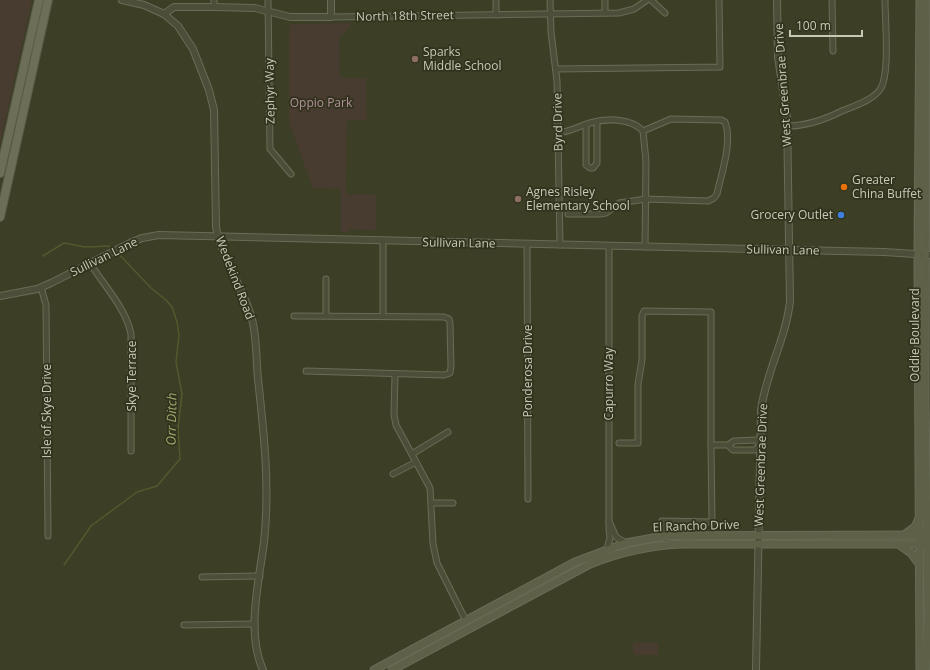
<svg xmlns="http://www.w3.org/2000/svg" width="930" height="670" viewBox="0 0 930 670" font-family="'Open Sans',sans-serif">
<rect width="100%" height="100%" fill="#3c3e25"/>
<g fill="#483b2f">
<polygon points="0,0 32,0 0,144"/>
<polygon points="350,23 350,27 339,38 340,78 366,78 367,120 347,120 346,191 348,194 376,195 376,230 350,229 349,233 341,232 341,189 313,188 289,123 289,29 291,24"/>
<rect x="633" y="643" width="25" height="12"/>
</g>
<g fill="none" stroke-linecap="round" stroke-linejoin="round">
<g stroke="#55582e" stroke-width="1.5">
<polyline points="43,256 64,243 85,247 109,246 113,249"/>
<polyline points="64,565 91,526 137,492 157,486 180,459 178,428 182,394 176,362 179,335 177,322 172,307 166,300 151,288 116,251"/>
</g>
<defs>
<g id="minor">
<polyline points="214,0 214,7"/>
<polyline points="268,0 270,149 291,174"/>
<polyline points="496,0 496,15"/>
<polyline points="550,0 551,32 557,81 560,245"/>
<polyline points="605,0 605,13"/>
<polyline points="651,0 665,13"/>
<polyline points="832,0 833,51"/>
<polyline points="331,17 619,13 634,9 647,0"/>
<polyline points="556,69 720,67 719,0"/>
<polyline points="586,125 586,165 590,168 593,168 597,163 597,122"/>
<path d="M787 126C807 126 824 120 842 111 854 106 874 100 881 88 890 71 885 20 885 0"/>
<path d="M558 133C570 132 579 126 590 123 607 118 631 118 643 131L646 161 645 247"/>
<path d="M568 214H600L606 213 619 203 646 199 708 201 714 198 717 194C721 175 733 141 725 122L721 120 671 119 643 131"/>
<polyline points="527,244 528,499"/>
<path d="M90 263C104 286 126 308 131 334V451"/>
<polyline points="41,287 46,305 48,536"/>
<polyline points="326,315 326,279"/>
<polyline points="294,316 444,317 449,319 450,323 451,367 450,373 444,375 306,371"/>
<polyline points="383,316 383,240"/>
<polyline points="395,374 394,415 396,425 430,488 433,544 437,563 466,621"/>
<polyline points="619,443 638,443 638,384 642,360 642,316 644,311 711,312 711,445"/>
<polyline points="412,454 448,432"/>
<polyline points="393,474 416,462"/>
<polyline points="432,503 453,503"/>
<polyline points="609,521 616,537 626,543"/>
<polyline points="664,536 662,521 712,522 711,445 728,445 734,441 756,440 760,445 755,450 733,450 728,445"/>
<polyline points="607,549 610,538 609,529 609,247"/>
<polyline points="202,577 260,576"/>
<polyline points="184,625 255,624"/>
</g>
<g id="tertiary">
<path d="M122 0 144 5 164 14 178 26 193 49 209 90 214 110 216 227C222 259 243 287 252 319 257 338 256 360 258 379 264 434 270 487 264 542 259 581 246 633 263 670"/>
<polyline points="164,14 174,7 214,7 255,8 290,17 331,17 331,0"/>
<polyline points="0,296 37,289 51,283 130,243 142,238 159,235 884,252 930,255"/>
<path d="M756 670 761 410C766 372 786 339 790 301L787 117 778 57 777 0"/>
</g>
<g id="secondary">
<polyline points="904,535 915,527 919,518"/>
<polyline points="900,545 911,553 920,565"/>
<polyline points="374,670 575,562 626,543 664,536 924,535"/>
<path d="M392 670 590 564C620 552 650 545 683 544H925"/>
<polyline points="920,670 918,255 920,0"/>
<polyline points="926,670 928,616 925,400 926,0"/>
</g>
<g id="primary">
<polyline points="0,173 39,0"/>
<polyline points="0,217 48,0"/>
</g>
</defs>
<use href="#minor" stroke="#6a6c57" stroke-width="7"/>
<use href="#tertiary" stroke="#6a6c57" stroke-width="8"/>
<use href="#secondary" stroke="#6a6c57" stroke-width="9"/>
<use href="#primary" stroke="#585a45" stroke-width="10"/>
<use href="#minor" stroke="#4c4e39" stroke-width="5"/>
<use href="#tertiary" stroke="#4c4e39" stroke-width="6"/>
<use href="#secondary" stroke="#5e6147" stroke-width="7"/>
<use href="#primary" stroke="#6c6e57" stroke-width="8"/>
</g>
<g fill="#8d6e63" stroke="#31331e" stroke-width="1.5">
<circle cx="415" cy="59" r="4"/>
<circle cx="518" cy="199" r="4"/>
</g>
<circle fill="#e8710a" stroke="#31331e" stroke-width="1.5" cx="844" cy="187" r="4"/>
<circle fill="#3f7fe0" stroke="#31331e" stroke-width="1.5" cx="841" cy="215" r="4"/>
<g text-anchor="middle" stroke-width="3.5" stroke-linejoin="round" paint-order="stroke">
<g font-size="12" fill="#c7c9b5" stroke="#31331e">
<text transform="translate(405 16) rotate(-1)" y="4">North 18th Street</text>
<text transform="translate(783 85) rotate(-94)" y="4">West Greenbrae Drive</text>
<text transform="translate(270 91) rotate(-91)" y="4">Zephyr Way</text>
<text transform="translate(558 122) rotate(-91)" y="4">Byrd Drive</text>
<text transform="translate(459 243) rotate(1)" y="4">Sullivan Lane</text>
<text transform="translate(783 250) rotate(1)" y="4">Sullivan Lane</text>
<text transform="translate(104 257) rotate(-26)" y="4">Sullivan Lane</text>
<text transform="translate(235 278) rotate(69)" y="4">Wedekind Road</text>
<text transform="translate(915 335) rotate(-90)" y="4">Oddie Boulevard</text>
<text transform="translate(528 371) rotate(-90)" y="4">Ponderosa Drive</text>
<text transform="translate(132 376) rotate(-90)" y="4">Skye Terrace</text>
<text transform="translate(609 384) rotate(-90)" y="4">Capurro Way</text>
<text transform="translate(47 411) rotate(-90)" y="4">Isle of Skye Drive</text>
<text transform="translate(761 465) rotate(-88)" y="4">West Greenbrae Drive</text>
<text transform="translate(696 526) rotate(-2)" y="4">El Rancho Drive</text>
</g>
<g font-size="12" fill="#c7c9b5" stroke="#31331e" text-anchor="start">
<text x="423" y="56">Sparks<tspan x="423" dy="14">Middle School</tspan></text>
<text x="852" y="184">Greater<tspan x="852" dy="14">China Buffet</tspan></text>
<text x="526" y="196">Agnes Risley<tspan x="526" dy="14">Elementary School</tspan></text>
<text x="833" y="219" text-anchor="end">Grocery Outlet</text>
</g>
<g font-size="12" fill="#b3919a" stroke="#31331e">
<text x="321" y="107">Oppio Park</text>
</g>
<g font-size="13" font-style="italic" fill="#a3a76e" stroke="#31331e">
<text transform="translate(171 419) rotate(-89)" y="5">Orr Ditch</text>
</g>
</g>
<path d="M790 30v6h72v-6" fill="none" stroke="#c7c9b5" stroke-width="2"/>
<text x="796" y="30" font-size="12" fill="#c7c9b5" stroke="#31331e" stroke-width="3" paint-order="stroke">100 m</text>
</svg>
